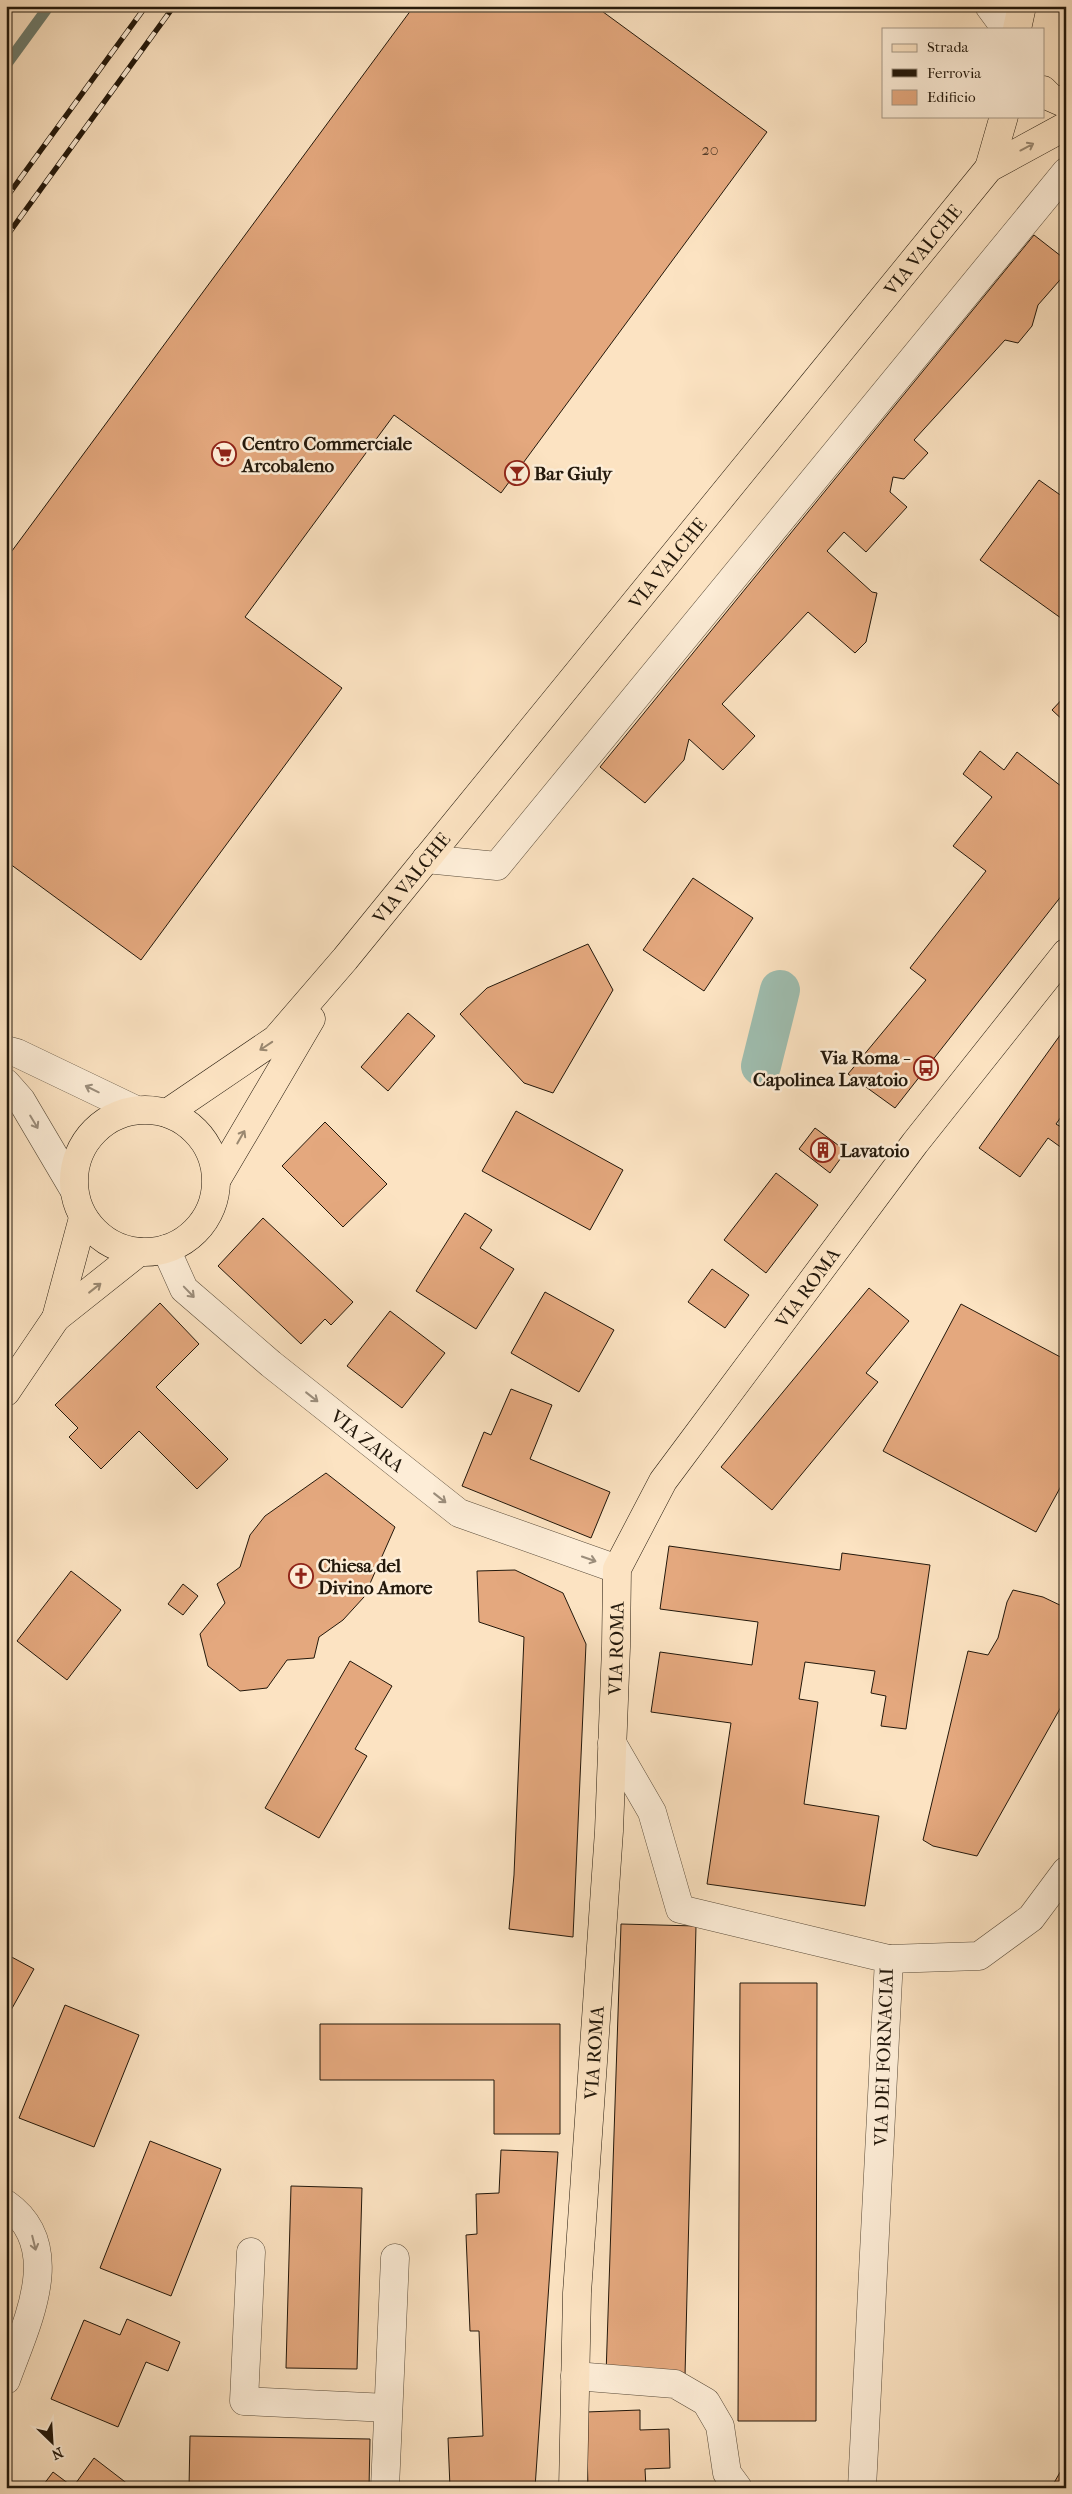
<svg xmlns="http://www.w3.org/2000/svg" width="1072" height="2494" viewBox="0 0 1072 2494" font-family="'IM FELL French Canon',serif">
<rect width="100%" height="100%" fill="#fce3c2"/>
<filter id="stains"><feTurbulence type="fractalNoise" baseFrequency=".004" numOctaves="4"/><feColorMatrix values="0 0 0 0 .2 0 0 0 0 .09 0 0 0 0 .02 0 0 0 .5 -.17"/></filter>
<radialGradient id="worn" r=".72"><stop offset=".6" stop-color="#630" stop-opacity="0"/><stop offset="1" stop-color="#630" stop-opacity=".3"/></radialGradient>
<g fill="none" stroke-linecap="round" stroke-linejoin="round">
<polyline stroke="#6d7c6e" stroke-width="11" points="6,65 49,6"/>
<polyline stroke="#9fbeb0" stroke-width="40" points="761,1066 780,990"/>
</g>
<g fill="#e4a87e" stroke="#23180b">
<polygon points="414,6 595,6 767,132 501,493 394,415 245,617 342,688 141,960 6,861 6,559"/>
<polygon points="1034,235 1066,260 1066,273 1038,305 1032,326 1018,343 1005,340 914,440 928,453 904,479 893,477 890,492 907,507 866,552 844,532 827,551 872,592 877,593 866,642 855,653 808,612 722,704 755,736 723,770 689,739 684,760 645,803 600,767"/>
<polygon points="1039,480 1066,499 1065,621 980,560"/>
<polygon points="1066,695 1066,723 1052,710"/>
<polygon points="980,751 1004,770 1017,752 1066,790 1066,890 895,1108 848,1074 926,980 910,968 986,871 953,846 992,797 963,774"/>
<polygon points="693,878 753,918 704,991 643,950"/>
<polygon points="588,944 613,990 553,1093 524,1083 460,1014 487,988"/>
<polygon points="408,1013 435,1036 388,1091 361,1067"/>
<polygon points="1066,1027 1066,1110 1056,1124 1066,1130 1066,1151 1048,1138 1020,1177 979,1148"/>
<polygon points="516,1111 623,1170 590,1230 482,1171"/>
<polygon points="325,1122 387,1184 343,1227 282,1166"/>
<polygon points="815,1128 846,1151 830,1173 799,1149"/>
<polygon points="776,1173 818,1205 766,1273 724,1240"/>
<polygon points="465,1213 492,1230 480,1248 514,1269 476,1329 416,1291"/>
<polygon points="263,1218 353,1302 331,1325 325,1319 301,1344 218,1266"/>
<polygon points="712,1269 749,1295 725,1328 688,1302"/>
<polygon points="869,1288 909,1321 866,1373 878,1382 772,1510 721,1467"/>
<polygon points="545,1292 614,1330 579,1392 511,1353"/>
<polygon points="160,1303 199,1344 156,1387 228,1459 197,1489 139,1431 101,1469 69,1437 78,1428 55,1405"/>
<polygon points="961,1304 1066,1360 1066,1477 1036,1532 883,1451"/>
<polygon points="390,1311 445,1353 402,1408 347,1366"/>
<polygon points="511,1389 552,1405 530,1459 610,1492 591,1538 462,1486 484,1432 491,1435"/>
<polygon points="326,1473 395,1527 364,1597 343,1620 319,1637 314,1658 287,1660 267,1688 240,1691 208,1666 200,1634 225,1603 217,1584 240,1567 250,1535 265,1516"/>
<polygon points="669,1546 840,1570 842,1553 930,1565 906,1729 881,1726 886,1696 871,1693 875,1671 805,1662 799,1699 818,1702 804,1804 879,1816 865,1906 707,1884 731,1723 651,1712 660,1652 752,1665 758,1622 660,1609"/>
<polygon points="515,1570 563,1593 586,1644 573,1937 509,1929 514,1875 524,1637 479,1622 477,1571"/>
<polygon points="71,1571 121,1610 67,1680 17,1641"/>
<polygon points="183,1584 198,1596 183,1615 168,1604"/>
<polygon points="1013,1590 1043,1597 1066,1608 1066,1698 977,1856 933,1846 923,1840 968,1651 988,1655 998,1638 1007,1602"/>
<polygon points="350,1661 392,1686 355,1749 367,1756 319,1838 265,1808"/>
<polygon points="621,1924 696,1926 685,2376 606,2375"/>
<polygon points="6,1954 34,1969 6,2019"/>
<polygon points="740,1983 817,1983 816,2421 738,2421"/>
<polygon points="65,2005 139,2035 94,2147 19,2118"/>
<polygon points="320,2024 560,2024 560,2134 494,2134 494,2080 320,2080"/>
<polygon points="150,2141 221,2169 171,2296 100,2268"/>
<polygon points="501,2150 558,2152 535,2488 450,2488 448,2438 483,2436 479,2331 470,2331 466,2235 477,2234 476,2194 499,2193"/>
<polygon points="291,2186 362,2188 357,2369 286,2368"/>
<polygon points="127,2319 180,2342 168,2371 146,2362 118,2427 51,2399 84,2320 120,2335"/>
<polygon points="640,2410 640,2430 669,2429 670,2468 645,2469 646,2488 588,2488 586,2412"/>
<polygon points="190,2436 370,2439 369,2488 189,2488"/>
<polygon points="94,2458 133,2488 41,2488 53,2472 73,2487"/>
<polygon points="1066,2462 1066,2488 1051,2488"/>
</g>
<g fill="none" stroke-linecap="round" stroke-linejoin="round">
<defs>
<g id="minor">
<polyline points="989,6 1006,29"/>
<polyline points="426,859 497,866 1066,172"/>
<polyline points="6,1050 17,1053 136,1110"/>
<polyline points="6,1083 21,1100 73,1188"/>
<path id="s1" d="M166 1249 184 1289 271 1364 459 1513 617 1569"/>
<polyline points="612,1743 652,1812 680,1909 889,1959 862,2488"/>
<polyline points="889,1959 979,1956 1031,1918 1066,1871"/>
<path d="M6 2204C67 2247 25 2326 6 2380"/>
<polyline points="251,2252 244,2401 388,2408"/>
<polyline points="575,2376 675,2384 706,2402 720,2426 727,2473 738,2488"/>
<polyline points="385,2488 395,2258"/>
</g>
<g id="major">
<polyline points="1017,29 1022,6"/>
<polyline points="1043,90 1050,97 1066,104"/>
<polyline points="989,168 1004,116"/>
<circle cx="145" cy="1181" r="71"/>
<path id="s2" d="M167 1113 276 1039 345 959 989 168 1066 126"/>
<polyline points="217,1179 311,1019"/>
<polyline points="56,1318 83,1218"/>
<polyline points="6,1392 56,1318 139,1252"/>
<path id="s3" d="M573 2488 577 2293 609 1831 616 1647 617 1569 663 1481 915 1143 1066 953"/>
</g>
</defs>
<use href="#minor" stroke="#594b39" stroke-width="29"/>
<use href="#major" stroke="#23180b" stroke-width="29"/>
<use href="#minor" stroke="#fdedd7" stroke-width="28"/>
<use href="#major" stroke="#fce3c2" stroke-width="28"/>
<defs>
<g id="rail">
<polyline points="6,198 146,6"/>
<polyline points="6,237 174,6"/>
</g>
</defs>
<use href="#rail" stroke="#23180b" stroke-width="5.5"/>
<use href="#rail" stroke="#fdedd7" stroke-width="4" stroke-dasharray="11" stroke-linecap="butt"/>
</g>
<defs><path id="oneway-shaft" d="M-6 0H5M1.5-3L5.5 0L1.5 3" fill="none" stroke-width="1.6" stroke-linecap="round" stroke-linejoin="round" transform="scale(1.25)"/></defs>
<g stroke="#9a8870">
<use href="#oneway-shaft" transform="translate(1027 147) rotate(-28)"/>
<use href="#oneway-shaft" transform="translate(266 1046) rotate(146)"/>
<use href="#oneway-shaft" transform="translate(241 1137) rotate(-60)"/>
<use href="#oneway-shaft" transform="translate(95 1288) rotate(-38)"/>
</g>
<g stroke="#9b8d7b">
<use href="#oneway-shaft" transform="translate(92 1089) rotate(-154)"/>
<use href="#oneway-shaft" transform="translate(34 1122) rotate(59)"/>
<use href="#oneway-shaft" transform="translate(189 1292) rotate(46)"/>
<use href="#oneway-shaft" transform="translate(312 1397) rotate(38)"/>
<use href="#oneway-shaft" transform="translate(440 1498) rotate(38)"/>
<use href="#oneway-shaft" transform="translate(589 1559) rotate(19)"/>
<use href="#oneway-shaft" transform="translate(34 2243) rotate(76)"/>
</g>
<defs>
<symbol id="supermarket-ring" viewBox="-11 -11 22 22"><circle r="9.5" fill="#fdedd7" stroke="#8f2418" stroke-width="1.5"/><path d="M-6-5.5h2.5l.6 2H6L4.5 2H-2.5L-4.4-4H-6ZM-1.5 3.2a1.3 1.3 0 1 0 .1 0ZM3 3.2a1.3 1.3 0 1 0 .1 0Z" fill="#8f2418"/></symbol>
<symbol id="bar-ring" viewBox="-11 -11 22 22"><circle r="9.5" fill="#fdedd7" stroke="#8f2418" stroke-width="1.5"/><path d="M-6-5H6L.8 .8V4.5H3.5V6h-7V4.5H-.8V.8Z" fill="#8f2418"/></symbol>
<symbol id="bus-ring" viewBox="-11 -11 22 22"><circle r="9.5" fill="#fdedd7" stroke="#8f2418" stroke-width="1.5"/><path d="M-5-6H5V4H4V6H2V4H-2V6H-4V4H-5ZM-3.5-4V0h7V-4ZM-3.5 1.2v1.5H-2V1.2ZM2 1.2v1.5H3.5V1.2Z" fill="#8f2418"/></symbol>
<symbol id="building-ring" viewBox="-11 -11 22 22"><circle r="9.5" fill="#fdedd7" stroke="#8f2418" stroke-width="1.5"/><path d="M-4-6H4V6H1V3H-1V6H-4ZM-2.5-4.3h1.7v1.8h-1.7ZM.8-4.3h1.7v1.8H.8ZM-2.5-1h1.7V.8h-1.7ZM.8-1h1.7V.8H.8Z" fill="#8f2418"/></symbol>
<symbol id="church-ring" viewBox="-11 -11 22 22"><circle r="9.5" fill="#fdedd7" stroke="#8f2418" stroke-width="1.5"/><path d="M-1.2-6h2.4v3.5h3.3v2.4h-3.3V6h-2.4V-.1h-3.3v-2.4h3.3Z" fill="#8f2418"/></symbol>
</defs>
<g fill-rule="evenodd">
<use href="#supermarket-ring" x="210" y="440" width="28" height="28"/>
<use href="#bar-ring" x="503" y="459" width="28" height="28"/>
<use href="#bus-ring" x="912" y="1054" width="28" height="28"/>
<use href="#building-ring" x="809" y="1136" width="28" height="28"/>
<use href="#church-ring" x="287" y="1562" width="28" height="28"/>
</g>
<g text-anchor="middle" stroke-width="5" stroke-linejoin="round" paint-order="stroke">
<g font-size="16" fill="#533c28">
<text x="710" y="155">20</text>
</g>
<g font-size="19" fill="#23180b" stroke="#fdedd7">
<text dy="7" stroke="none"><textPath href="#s2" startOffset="1152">VIA VALCHE</textPath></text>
<text dy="7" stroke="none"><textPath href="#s2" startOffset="748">VIA VALCHE</textPath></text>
<text dy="7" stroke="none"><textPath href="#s2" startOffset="342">VIA VALCHE</textPath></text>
<text dy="7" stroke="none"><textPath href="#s3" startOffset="1261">VIA ROMA</textPath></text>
<text dy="7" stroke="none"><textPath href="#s1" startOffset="282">VIA ZARA</textPath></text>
<text dy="7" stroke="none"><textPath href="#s3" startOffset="841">VIA ROMA</textPath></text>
<text dy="7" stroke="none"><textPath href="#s3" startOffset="436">VIA ROMA</textPath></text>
<text transform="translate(883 2057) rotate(-88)" y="7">VIA DEI FORNACIAI</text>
</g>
<g font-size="19" font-weight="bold" fill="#23180b" stroke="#fdedd7" text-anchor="start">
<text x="242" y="450">Centro Commerciale<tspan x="242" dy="22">Arcobaleno</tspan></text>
<text x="534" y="480">Bar Giuly</text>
<text x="908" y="1064" text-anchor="end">Via Roma -<tspan x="908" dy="22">Capolinea Lavatoio</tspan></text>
<text x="840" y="1157">Lavatoio</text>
<text x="318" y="1572">Chiesa del<tspan x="318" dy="22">Divino Amore</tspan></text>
</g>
</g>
<rect width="1072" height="2494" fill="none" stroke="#fce3c2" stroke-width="25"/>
<rect x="8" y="8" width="1057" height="2479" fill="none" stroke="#23180b" stroke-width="2.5"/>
<rect x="12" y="12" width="1047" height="2469" fill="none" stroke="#23180b"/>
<rect x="882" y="28" width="162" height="90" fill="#fdedd7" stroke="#a69885"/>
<rect x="892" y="44" width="25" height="8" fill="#fce3c2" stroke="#a69885"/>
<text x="927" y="52" font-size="15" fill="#23180b">Strada</text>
<rect x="892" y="69" width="25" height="8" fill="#23180b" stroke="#a69885"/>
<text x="927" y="78" font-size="15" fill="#23180b">Ferrovia</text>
<rect x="892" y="90" width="25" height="15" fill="#e4a87e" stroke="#a69885"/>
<text x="927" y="102" font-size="15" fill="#23180b">Edificio</text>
<g transform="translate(52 2442) rotate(155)" stroke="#fdedd7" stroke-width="4" paint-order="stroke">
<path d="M0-4L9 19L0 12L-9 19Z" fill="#23180b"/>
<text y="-8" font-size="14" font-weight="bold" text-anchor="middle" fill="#23180b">N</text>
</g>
<rect width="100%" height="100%" filter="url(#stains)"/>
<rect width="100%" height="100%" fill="url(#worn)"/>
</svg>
